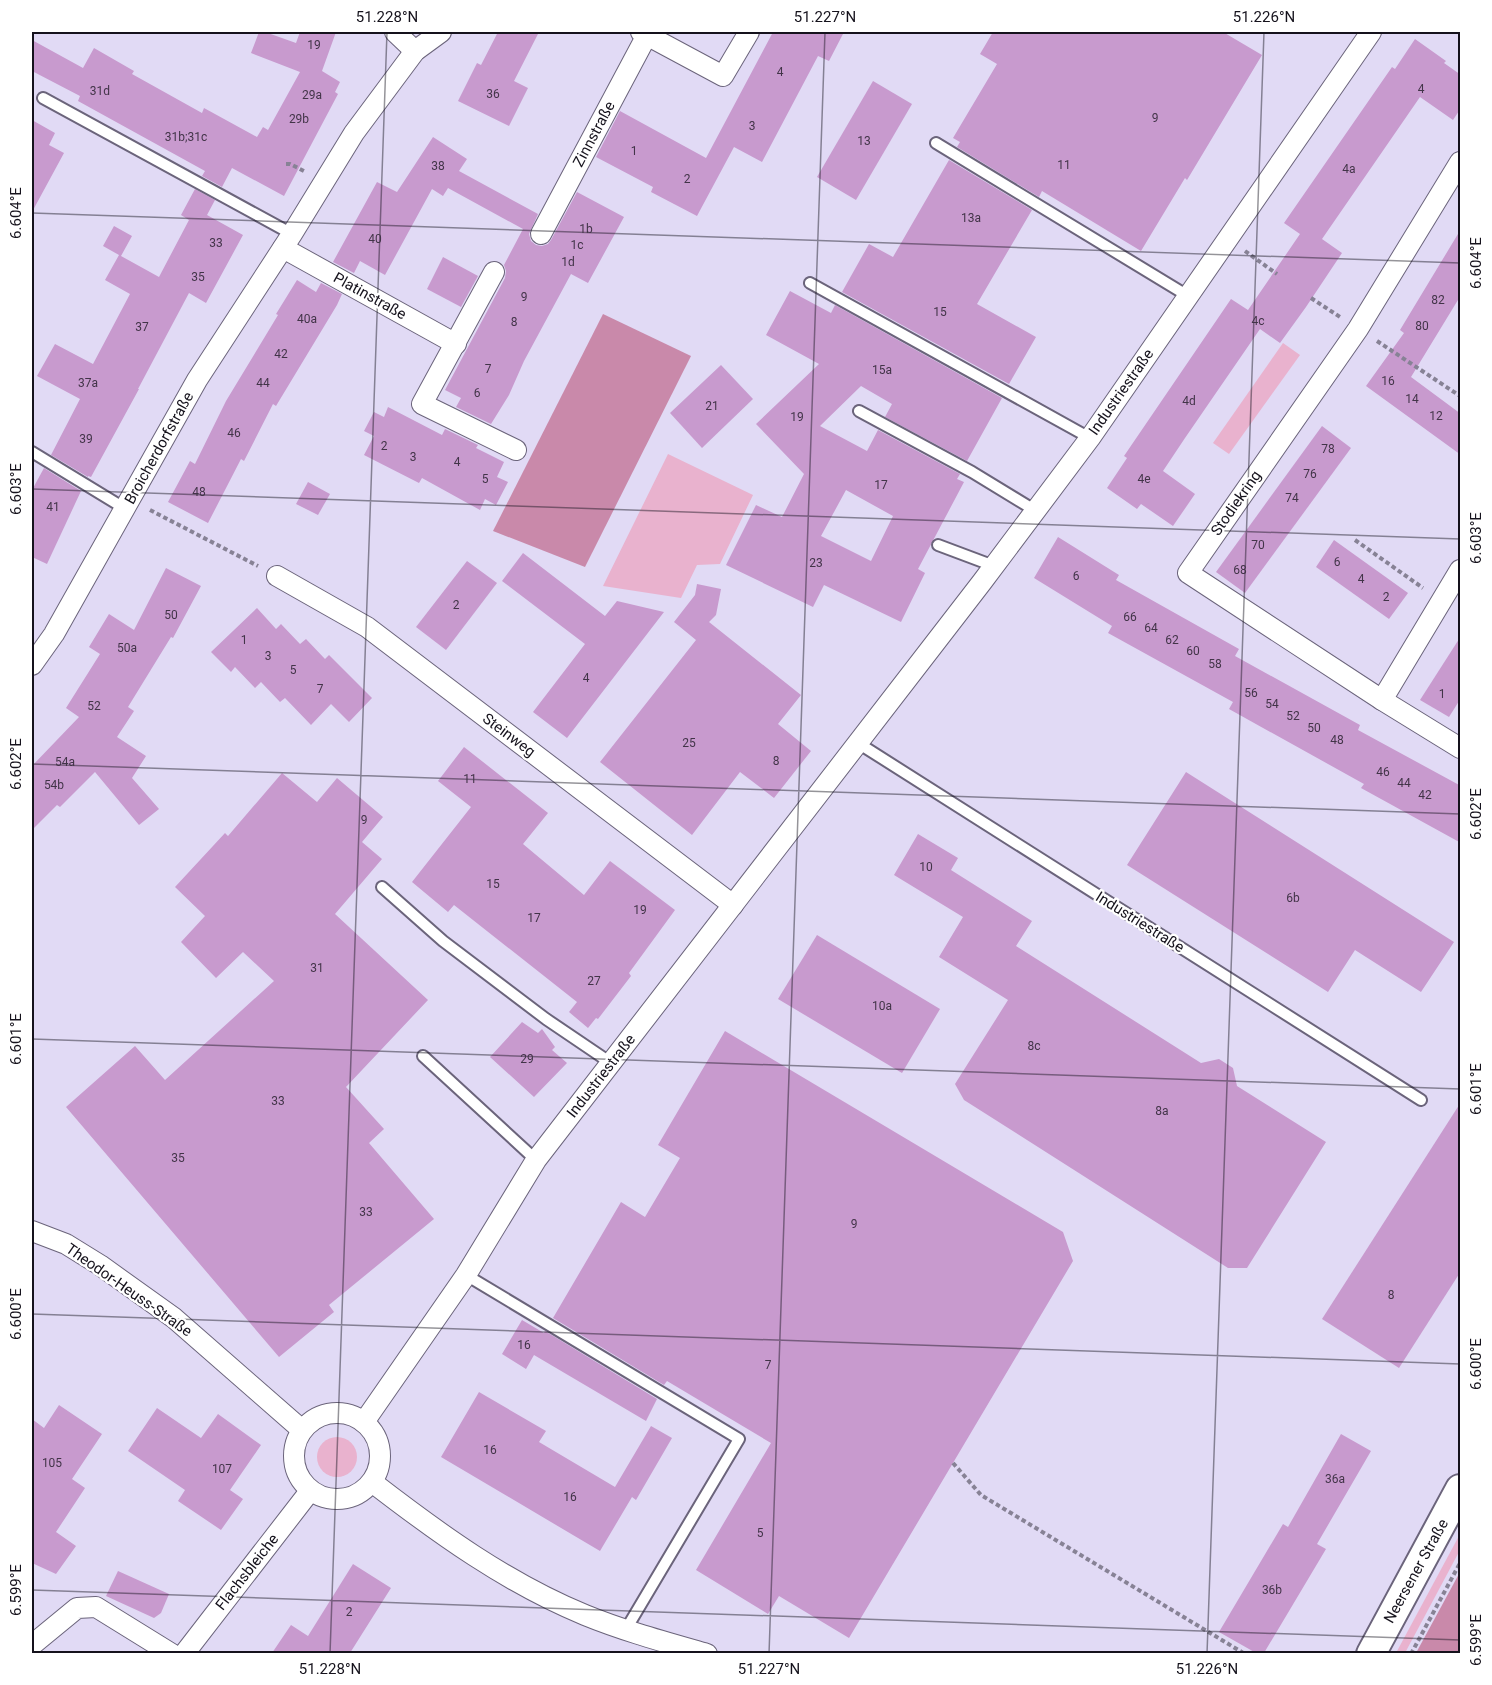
<svg xmlns="http://www.w3.org/2000/svg" width="1492" height="1685" viewBox="0 0 1492 1685" font-family="Roboto,sans-serif">
<rect width="100%" height="100%" fill="#e1daf5"/>
<g fill="#e9b2ce">
<polygon points="1283,343 1300,355 1229,454 1213,443"/>
<polygon points="668,454 753,495 720,564 697,565 681,598 603,586"/>
<circle cx="337" cy="1457" r="20"/>
<polygon points="1460,1534 1460,1550 1405,1653 1396,1653"/>
</g>
<g fill="#c989aa">
<polygon points="603,314 691,356 585,567 493,531"/>
<polygon points="1460,1572 1460,1653 1416,1653"/>
</g>
<g fill="#c89ace" fill-rule="evenodd">
<polygon points="259,32 265,32 296,43 300,32 336,32 322,71 340,82 335,92 338,94 284,196 232,168 222,187 202,176 205,171 78,101 80,96 32,71 32,40 83,68 94,48 134,71 132,74 202,113 204,108 257,137 263,127 268,130 300,72 251,53"/>
<polygon points="498,32 539,32 514,81 528,88 509,126 458,101 477,63 481,65"/>
<polygon points="773,32 844,32 829,61 818,56 762,162 734,147 697,216 651,192 653,187 596,157 620,111 706,158"/>
<polygon points="993,32 1223,32 1262,55 1187,180 1185,178 1141,251 1042,191 1039,197 957,147 960,142 953,138 997,64 980,54"/>
<polygon points="1415,39 1446,61 1444,63 1461,75 1461,108 1453,120 1420,97 1322,239 1342,253 1306,307 1280,343 1260,329 1185,438 1163,471 1195,494 1173,526 1141,504 1137,509 1107,488 1127,458 1124,456 1231,299 1248,310 1300,234 1284,223 1392,67 1395,69"/>
<polygon points="873,81 912,104 856,200 817,177"/>
<polygon points="32,120 55,133 49,145 64,153 32,212"/>
<polygon points="433,137 467,159 459,171 538,214 529,234 531,241 536,245 542,246 548,244 551,240 577,192 624,217 588,283 571,274 524,361 509,395 491,424 456,407 461,398 445,390 505,278 506,271 504,265 523,229 448,188 443,196 432,189 385,275 360,261 354,273 333,262 377,182 397,192"/>
<polygon points="949,160 1032,210 977,304 1036,337 1009,384 842,292 869,244 893,257"/>
<polygon points="195,189 215,200 207,215 243,235 206,303 189,293 138,389 139,389 91,477 88,476 88,477 51,455 80,399 37,376 55,344 93,364 130,294 105,280 119,255 103,246 114,226 132,236 121,256 159,277 189,220 181,215"/>
<polygon points="1461,229 1461,295 1411,377 1461,414 1461,455 1366,386 1404,333 1400,330"/>
<polygon points="443,257 478,276 461,307 427,289"/>
<polygon points="297,280 316,292 321,283 342,294 337,305 276,406 273,404 244,461 241,459 208,523 168,502 190,461 195,464 226,401 278,315 276,314"/>
<path d="M790 291 831 313 835 305 1002 398 967 461 885 417 892 404 861 386 820 426 867 451 878 430 960 474 957 479 964 482 918 569 925 573 901 622 824 585 813 607 726 565 756 505 782 517 804 474 756 424 819 364 766 335ZM846 490 893 516 871 561 821 536Z"/>
<polygon points="721,365 753,399 702,448 670,413"/>
<polygon points="388,407 442,435 445,429 478,445 476,448 504,462 497,477 508,482 496,505 485,499 480,510 422,478 419,483 364,455 374,436 364,431 374,412 384,417"/>
<polygon points="1322,426 1351,448 1245,593 1216,572"/>
<polygon points="44,468 81,491 47,564 32,557 32,490"/>
<polygon points="308,482 330,494 318,515 296,504"/>
<polygon points="1058,537 1119,575 1116,580 1239,649 1235,656 1360,725 1358,730 1461,786 1461,843 1361,788 1364,784 1229,709 1233,702 1108,633 1112,626 1034,578"/>
<polygon points="1334,540 1408,593 1389,619 1316,567"/>
<polygon points="523,553 605,616 617,601 664,612 567,738 533,712 585,644 502,581"/>
<polygon points="467,561 497,583 446,650 416,627"/>
<polygon points="166,568 201,586 173,638 171,637 128,707 134,711 117,737 146,756 132,778 159,809 139,825 95,772 60,807 57,805 32,830 32,766 79,717 66,708 100,654 89,647 109,614 134,630"/>
<polygon points="697,584 721,589 716,615 709,622 801,695 778,724 811,751 774,798 740,772 692,835 600,762 696,640 674,622 695,595"/>
<polygon points="257,608 276,629 281,624 300,644 306,639 325,659 329,655 372,698 349,722 331,704 311,725 285,698 280,702 261,682 255,688 235,667 231,672 211,652"/>
<polygon points="1461,636 1461,698 1449,717 1420,700"/>
<polygon points="464,747 548,813 523,844 584,895 610,861 675,910 629,973 631,976 598,1019 596,1018 588,1028 569,1012 577,1002 454,905 448,912 412,882 471,807 438,781"/>
<polygon points="1186,772 1454,942 1421,992 1355,950 1328,992 1127,865"/>
<polygon points="282,773 317,802 337,778 383,817 362,842 382,859 335,914 428,1000 346,1087 384,1129 369,1143 434,1219 329,1305 334,1312 279,1357 66,1107 135,1046 165,1080 274,981 243,952 216,978 181,942 205,916 175,887 225,833 228,836"/>
<polygon points="918,834 958,858 951,870 1032,921 1016,946 1201,1063 1219,1059 1233,1068 1237,1086 1326,1142 1247,1268 1228,1268 964,1100 955,1084 1008,1000 939,957 963,917 894,875"/>
<polygon points="817,935 940,1009 902,1073 778,999"/>
<polygon points="522,1022 538,1033 542,1029 555,1047 552,1050 567,1063 534,1097 490,1057"/>
<polygon points="725,1031 1063,1232 1073,1261 849,1638 779,1596 768,1614 696,1570 771,1443 667,1381 664,1385 553,1318 621,1202 645,1217 680,1158 658,1145"/>
<polygon points="1461,1102 1461,1271 1399,1368 1322,1319"/>
<polygon points="522,1320 544,1333 545,1331 657,1399 646,1421 534,1355 526,1369 502,1354"/>
<polygon points="479,1392 546,1431 539,1442 615,1487 651,1426 672,1438 636,1500 632,1497 600,1551 441,1457"/>
<polygon points="59,1405 102,1434 72,1479 85,1488 56,1532 76,1546 56,1574 32,1563 32,1419 44,1428"/>
<polygon points="157,1408 201,1438 218,1414 261,1445 230,1490 243,1499 221,1530 178,1501 185,1490 128,1451"/>
<polygon points="1341,1434 1371,1451 1317,1544 1326,1549 1264,1653 1256,1653 1219,1632 1283,1524 1288,1527"/>
<polygon points="353,1564 391,1588 350,1653 272,1653 291,1625 308,1636"/>
<polygon points="118,1571 169,1594 161,1613 154,1618 106,1596"/>
</g>
<g fill="none" stroke-linecap="round" stroke-linejoin="round">
<defs>
<g id="service">
<polyline points="43,98 292,234"/>
<polyline points="936,143 1188,296"/>
<polyline points="810,283 1090,438"/>
<polyline points="859,411 972,472 1036,511"/>
<polyline points="32,452 124,508"/>
<polyline points="938,545 994,566"/>
<polyline points="858,743 1421,1100"/>
<polyline points="382,887 443,941 546,1019 611,1063"/>
<polyline points="423,1056 536,1160"/>
<polyline points="466,1275 739,1439 625,1631"/>
</g>
<g id="minor">
<polyline points="395,32 415,51"/>
<polyline points="641,32 723,76 749,32"/>
<polyline points="1460,162 1358,329 1188,573 1382,700 1460,748"/>
<polyline points="541,234 647,35"/>
<polyline points="283,248 456,344"/>
<polyline points="494,272 422,404 516,450"/>
<polyline points="277,576 367,627 733,905"/>
<polyline points="32,665 54,634 197,380 292,234 354,133 415,51 441,32"/>
<polyline points="1382,700 1460,570"/>
<polyline points="32,1231 66,1244 100,1265 174,1318 302,1430"/>
<circle cx="337" cy="1456" r="43"/>
<polyline points="364,1422 466,1275 536,1160 982,582 1090,438 1371,32"/>
<path d="M372 1482C438 1533 507 1583 585 1615 624 1631 665 1642 707 1654"/>
<polyline points="32,1645 77,1608 96,1607 172,1654"/>
<polyline points="184,1654 310,1491"/>
</g>
<polyline id="secondary" points="1371,1654 1460,1489"/>
</defs>
<use href="#service" stroke="#6b647b" stroke-width="14"/>
<use href="#minor" stroke="#6b647b" stroke-width="22"/>
<use href="#secondary" stroke="#6b647b" stroke-width="32"/>
<g stroke="#878295" stroke-width="4" stroke-dasharray="4.5 3" stroke-linecap="butt">
<polyline points="286,164 290,164 304,171"/>
<polyline points="1245,251 1277,274"/>
<polyline points="1311,298 1340,317"/>
<polyline points="1377,341 1460,396"/>
<polyline points="150,510 258,566"/>
<polyline points="1355,540 1423,588"/>
<polyline points="953,1463 981,1495 1245,1654"/>
<polyline points="1411,1654 1460,1563"/>
</g>
<use href="#service" stroke="#fff" stroke-width="10"/>
<use href="#minor" stroke="#fff" stroke-width="20"/>
<use href="#secondary" stroke="#fff" stroke-width="28"/>
</g>
<path fill="none" stroke="#15121c" stroke-width="1.5" stroke-opacity="0.45" d="M32 213 1460 263M32 489 1460 539M32 764 1460 814M32 1039 1460 1089M32 1314 1460 1364M32 1590 1460 1640M330 1654 387 32M769 1654 825 32M1207 1654 1264 32"/>
<g text-anchor="middle" stroke-width="4.5" stroke-linejoin="round" paint-order="stroke">
<g font-size="12" fill="#423448">
<text x="314" y="49">19</text>
<text x="780" y="76">4</text>
<text x="1421" y="93">4</text>
<text x="100" y="95">31d</text>
<text x="493" y="98">36</text>
<text x="312" y="99">29a</text>
<text x="1155" y="122">9</text>
<text x="299" y="123">29b</text>
<text x="752" y="130">3</text>
<text x="186" y="141">31b;31c</text>
<text x="864" y="145">13</text>
<text x="634" y="155">1</text>
<text x="1064" y="169">11</text>
<text x="438" y="170">38</text>
<text x="1349" y="173">4a</text>
<text x="687" y="183">2</text>
<text x="971" y="222">13a</text>
<text x="586" y="233">1b</text>
<text x="375" y="243">40</text>
<text x="216" y="247">33</text>
<text x="577" y="249">1c</text>
<text x="568" y="266">1d</text>
<text x="198" y="281">35</text>
<text x="524" y="301">9</text>
<text x="1438" y="304">82</text>
<text x="940" y="316">15</text>
<text x="307" y="323">40a</text>
<text x="1258" y="325">4c</text>
<text x="514" y="326">8</text>
<text x="1422" y="330">80</text>
<text x="142" y="331">37</text>
<text x="281" y="358">42</text>
<text x="488" y="373">7</text>
<text x="882" y="374">15a</text>
<text x="1388" y="385">16</text>
<text x="88" y="387">37a</text>
<text x="263" y="387">44</text>
<text x="477" y="397">6</text>
<text x="1412" y="403">14</text>
<text x="1189" y="405">4d</text>
<text x="712" y="410">21</text>
<text x="1436" y="420">12</text>
<text x="797" y="421">19</text>
<text x="234" y="437">46</text>
<text x="86" y="443">39</text>
<text x="384" y="450">2</text>
<text x="1328" y="453">78</text>
<text x="413" y="461">3</text>
<text x="457" y="466">4</text>
<text x="1310" y="478">76</text>
<text x="485" y="483">5</text>
<text x="1144" y="483">4e</text>
<text x="881" y="489">17</text>
<text x="199" y="496">48</text>
<text x="1292" y="502">74</text>
<text x="53" y="511">41</text>
<text x="1258" y="549">70</text>
<text x="1337" y="566">6</text>
<text x="816" y="567">23</text>
<text x="1240" y="574">68</text>
<text x="1076" y="580">6</text>
<text x="1361" y="583">4</text>
<text x="1386" y="601">2</text>
<text x="456" y="609">2</text>
<text x="171" y="619">50</text>
<text x="1130" y="621">66</text>
<text x="1151" y="632">64</text>
<text x="244" y="644">1</text>
<text x="1172" y="644">62</text>
<text x="127" y="652">50a</text>
<text x="1193" y="655">60</text>
<text x="268" y="660">3</text>
<text x="1215" y="668">58</text>
<text x="293" y="674">5</text>
<text x="586" y="682">4</text>
<text x="320" y="693">7</text>
<text x="1251" y="697">56</text>
<text x="1442" y="698">1</text>
<text x="1272" y="708">54</text>
<text x="94" y="710">52</text>
<text x="1293" y="720">52</text>
<text x="1314" y="732">50</text>
<text x="1337" y="744">48</text>
<text x="689" y="747">25</text>
<text x="776" y="765">8</text>
<text x="65" y="766">54a</text>
<text x="1383" y="776">46</text>
<text x="470" y="783">11</text>
<text x="1404" y="787">44</text>
<text x="54" y="789">54b</text>
<text x="1425" y="799">42</text>
<text x="364" y="824">9</text>
<text x="926" y="871">10</text>
<text x="493" y="888">15</text>
<text x="1293" y="902">6b</text>
<text x="640" y="914">19</text>
<text x="534" y="922">17</text>
<text x="317" y="972">31</text>
<text x="594" y="985">27</text>
<text x="882" y="1010">10a</text>
<text x="1034" y="1050">8c</text>
<text x="527" y="1063">29</text>
<text x="278" y="1105">33</text>
<text x="1162" y="1115">8a</text>
<text x="178" y="1162">35</text>
<text x="366" y="1216">33</text>
<text x="854" y="1228">9</text>
<text x="1391" y="1299">8</text>
<text x="524" y="1349">16</text>
<text x="768" y="1369">7</text>
<text x="490" y="1454">16</text>
<text x="52" y="1467">105</text>
<text x="222" y="1473">107</text>
<text x="1335" y="1483">36a</text>
<text x="570" y="1501">16</text>
<text x="760" y="1537">5</text>
<text x="1272" y="1594">36b</text>
<text x="349" y="1616">2</text>
</g>
<g font-size="15" fill="#15121c" stroke="#fff">
<text transform="translate(594 134) rotate(-62)" y="5">Zinnstraße</text>
<text transform="translate(370 296) rotate(29)" y="5">Platinstraße</text>
<text transform="translate(1121 392) rotate(-55)" y="5">Industriestraße</text>
<text transform="translate(159 448) rotate(-61)" y="5">Broicherdorfstraße</text>
<text transform="translate(1236 503) rotate(-55)" y="5">Stodiekring</text>
<text transform="translate(509 735) rotate(37)" y="5">Steinweg</text>
<text transform="translate(1140 922) rotate(32)" y="5">Industriestraße</text>
<text transform="translate(601 1076) rotate(-52)" y="5">Industriestraße</text>
<text transform="translate(129 1290) rotate(35)" y="5">Theodor-Heuss-Straße</text>
<text transform="translate(1416 1571) rotate(-61)" y="5">Neersener Straße</text>
<text transform="translate(247 1572) rotate(-52)" y="5">Flachsbleiche</text>
</g>
</g>
<rect width="1492" height="1685" fill="none" stroke="#ffffff" stroke-width="66"/>
<rect x="33" y="33" width="1426" height="1619" fill="none" stroke="#15121c" stroke-width="2"/>
<g font-size="15" text-anchor="middle" fill="#15121c">
<text x="387" y="22">51.228°N</text>
<text x="825" y="22">51.227°N</text>
<text x="1264" y="22">51.226°N</text>
<text transform="translate(16 213) rotate(-90)" y="5">6.604°E</text>
<text transform="translate(1476 263) rotate(-90)" y="5">6.604°E</text>
<text transform="translate(16 489) rotate(-90)" y="5">6.603°E</text>
<text transform="translate(1476 538) rotate(-90)" y="5">6.603°E</text>
<text transform="translate(16 764) rotate(-90)" y="5">6.602°E</text>
<text transform="translate(1476 814) rotate(-90)" y="5">6.602°E</text>
<text transform="translate(16 1039) rotate(-90)" y="5">6.601°E</text>
<text transform="translate(1476 1089) rotate(-90)" y="5">6.601°E</text>
<text transform="translate(16 1314) rotate(-90)" y="5">6.600°E</text>
<text transform="translate(1476 1364) rotate(-90)" y="5">6.600°E</text>
<text transform="translate(16 1590) rotate(-90)" y="5">6.599°E</text>
<text transform="translate(1476 1640) rotate(-90)" y="5">6.599°E</text>
<text x="330" y="1674">51.228°N</text>
<text x="769" y="1674">51.227°N</text>
<text x="1207" y="1674">51.226°N</text>
</g>
</svg>
